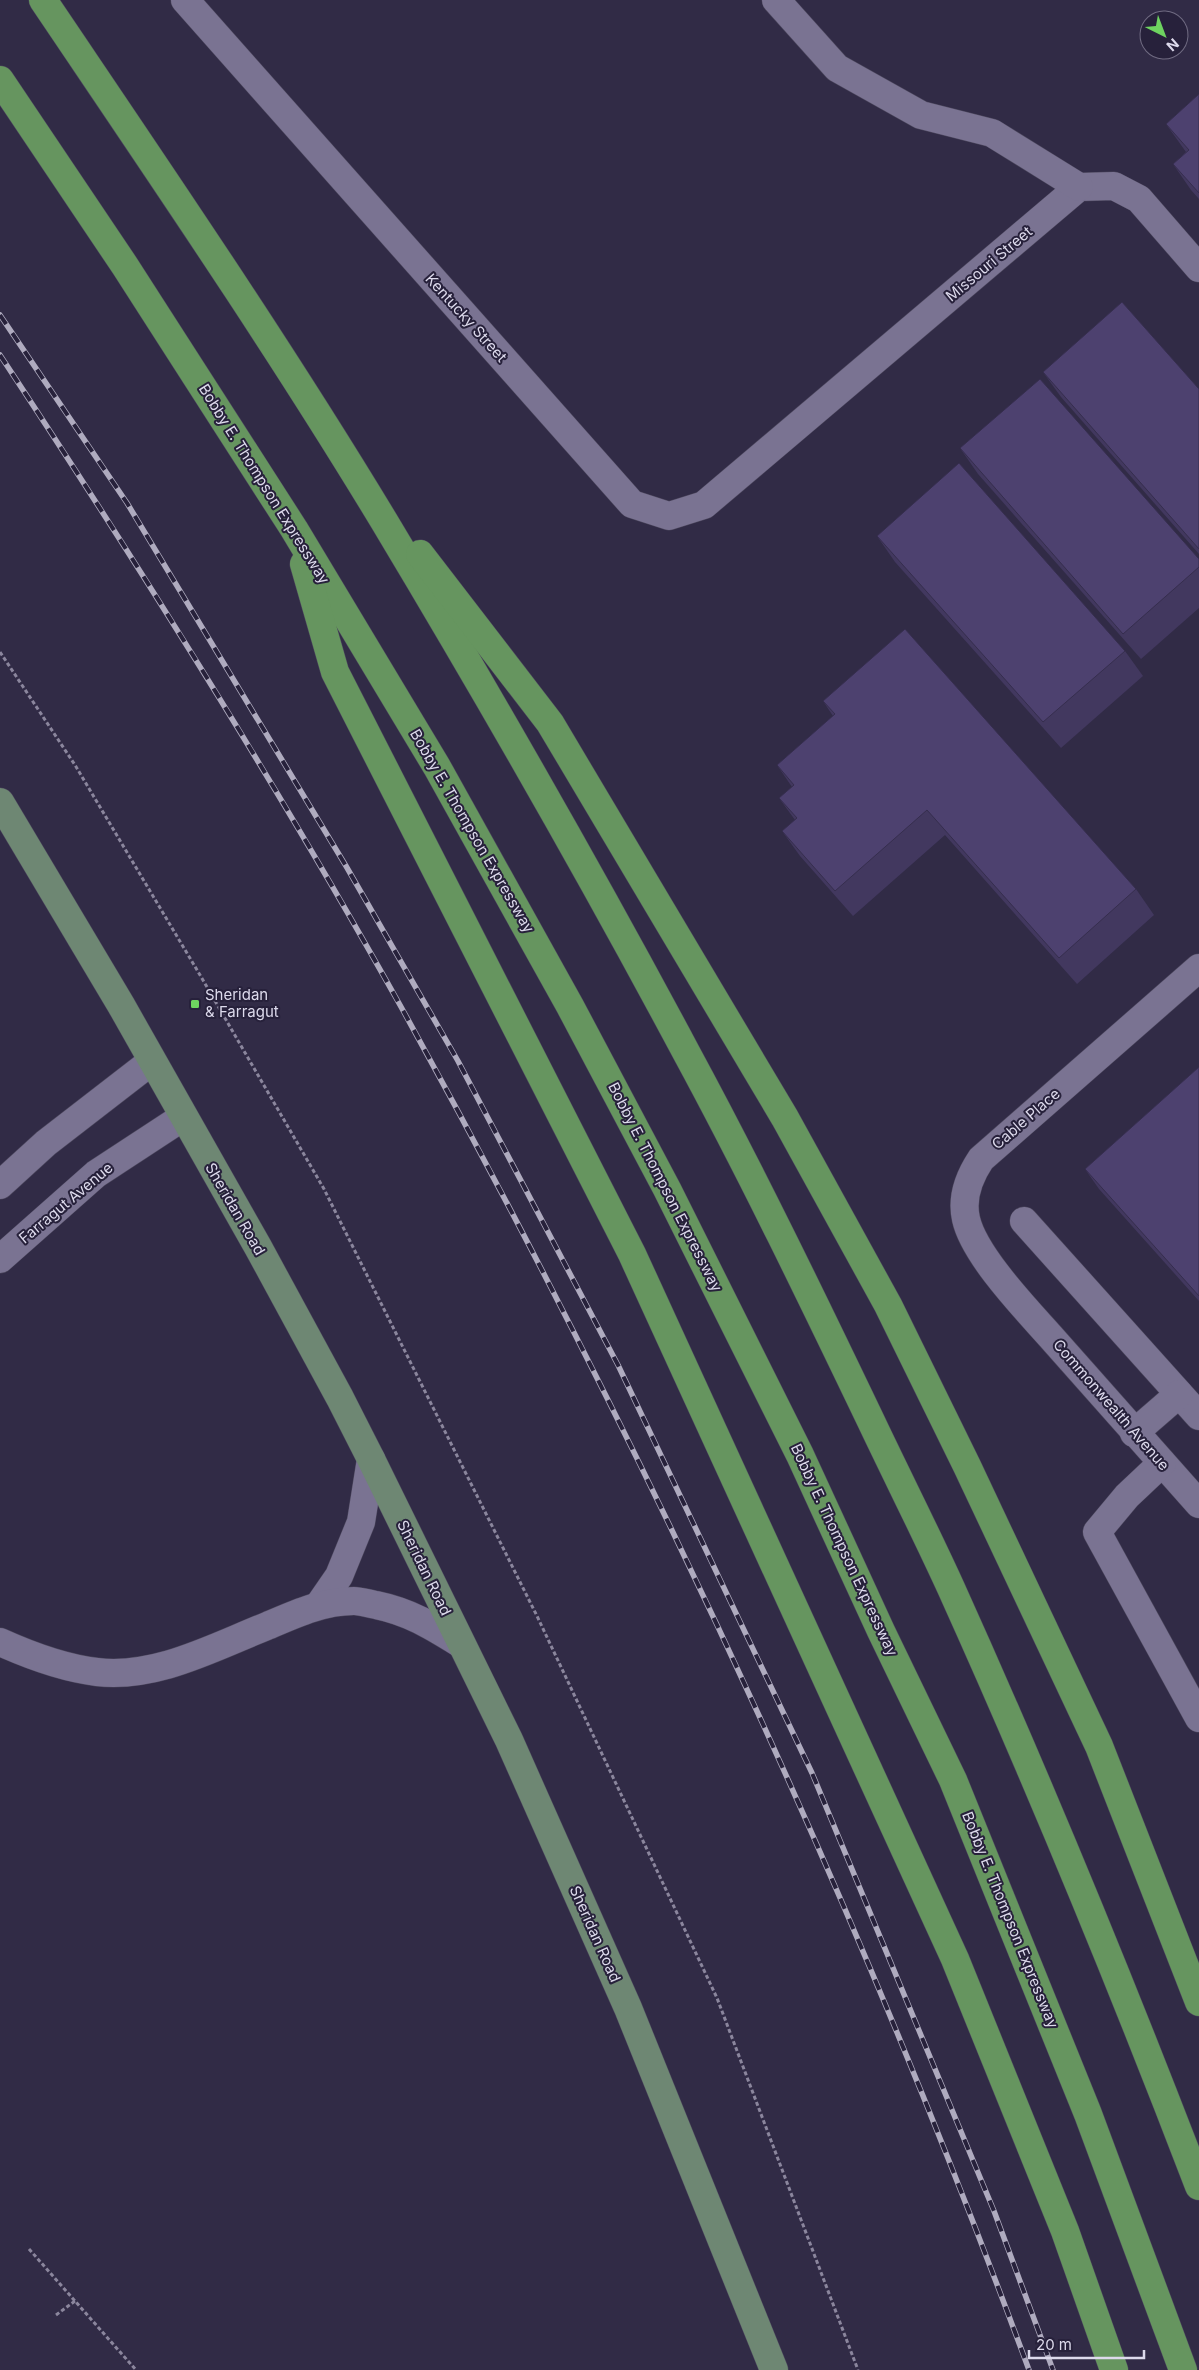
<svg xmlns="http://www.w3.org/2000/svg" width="1199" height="2370" viewBox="0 0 1199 2370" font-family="Inter,sans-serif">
<rect width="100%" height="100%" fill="#312b46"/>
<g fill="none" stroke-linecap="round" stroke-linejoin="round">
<defs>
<g id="minor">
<polyline points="185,0 632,504 669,516 704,505 1079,187 1114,186 1139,199 1199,268"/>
<polyline points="776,0 837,68 921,115 992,133 1079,187"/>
<path d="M1199 968 981 1159C969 1177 961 1197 966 1219 974 1255 1025 1308 1050 1336 1099 1392 1149 1448 1199 1504"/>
<polyline points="0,1185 46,1143 152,1061"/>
<polyline points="1024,1221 1199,1416"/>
<polyline points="0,1259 96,1174 183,1117"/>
<polyline points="1134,1433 1179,1394"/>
<polyline points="1162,1463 1127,1496 1097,1532 1199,1718"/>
<polyline points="319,1605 339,1576 361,1522 371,1459"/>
<path d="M0 1642C31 1656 63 1668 97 1672 156 1679 214 1647 267 1626 295 1614 323 1601 354 1601 361 1601 369 1604 376 1605 410 1612 432 1626 461 1644"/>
</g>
<polyline id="major" points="0,802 121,1005 258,1247 340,1398 371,1459 509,1740 628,2008 774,2370"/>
<g id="highway">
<path d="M43 0C159 172 277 344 384 521 489 696 590 872 686 1052 751 1172 811 1296 870 1419 897 1476 925 1531 951 1588 1040 1785 1122 1985 1199 2186"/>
<polyline points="0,80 125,266 294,529 437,767 570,1006 667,1189 800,1455 881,1631 953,1780 1088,2114 1183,2370"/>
<polyline points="420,554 550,723 785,1118 888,1305 967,1466 1099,1746 1199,2002"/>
<polyline points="304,564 335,672 632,1254 955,1959 1065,2231 1114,2370"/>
</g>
</defs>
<use href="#minor" stroke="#4c475d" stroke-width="29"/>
<use href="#major" stroke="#4c475d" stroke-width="29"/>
<use href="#highway" stroke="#4c475d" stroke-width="29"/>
<g stroke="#8b869d" stroke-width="3" stroke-dasharray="4 2.5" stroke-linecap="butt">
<polyline points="0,652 75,765 200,975 324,1189 537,1616 717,1998 858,2370"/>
<polyline points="29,2249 136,2370"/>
<polyline points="56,2315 75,2301"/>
</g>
<use href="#minor" stroke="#7a7392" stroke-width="28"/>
<use href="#major" stroke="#6e8773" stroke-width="28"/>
<use href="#highway" stroke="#66955f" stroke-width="28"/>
<defs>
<g id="rail">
<polyline points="0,315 127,503 346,866 458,1061 618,1365 812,1773 994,2211 1053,2370"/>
<path d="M0 355C140 567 276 783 400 1005 643 1444 856 1900 1029 2370"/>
</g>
</defs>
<use href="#rail" stroke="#afabbf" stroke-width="5.5"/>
<use href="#rail" stroke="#27213b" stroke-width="4" stroke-dasharray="11" stroke-linecap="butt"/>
</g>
<g fill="#42385f">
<polygon points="1199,94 1199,199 1191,190 1173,164 1186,152 1166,124"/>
<polygon points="1043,372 1199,389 1199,554 1061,397"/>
<polygon points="960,448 1199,559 1199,608 1141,659 978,474"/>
<polygon points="877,536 1125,651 1143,676 1061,748 895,562"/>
<polygon points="823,701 1136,889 1154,915 1077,984 945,835 853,916 800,856 782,831 795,820 779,798 792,787 777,765 833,716"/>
<polygon points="1199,1067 1199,1301 1099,1189 1085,1169"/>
</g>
<g fill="#4d416f" stroke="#362e4e">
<polygon points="1199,94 1199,193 1173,164 1189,150 1166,124"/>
<polygon points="1122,302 1199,389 1199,549 1043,372"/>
<polygon points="1040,379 1199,559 1199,567 1123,634 960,448"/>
<polygon points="959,463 1125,651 1043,722 877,536"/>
<polygon points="905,629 1136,889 1059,958 927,810 835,891 782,831 797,818 779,798 794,785 777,765 835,714 823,701"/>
<polygon points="1199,1067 1199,1296 1085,1169"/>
</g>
<rect fill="#6ed360" stroke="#27213b" stroke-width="2" x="190" y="999" width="10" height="10" rx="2.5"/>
<g text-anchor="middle" stroke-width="4" stroke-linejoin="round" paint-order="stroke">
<g font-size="15" fill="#dddaec" stroke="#27213b">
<text transform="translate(989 264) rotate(-40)" y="5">Missouri Street</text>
<text transform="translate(466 318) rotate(48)" y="5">Kentucky Street</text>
<text transform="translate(264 484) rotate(58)" y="5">Bobby E. Thompson Expressway</text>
<text transform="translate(472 831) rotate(60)" y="5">Bobby E. Thompson Expressway</text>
<text transform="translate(1026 1119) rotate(-41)" y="5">Cable Place</text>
<text transform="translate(665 1187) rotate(63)" y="5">Bobby E. Thompson Expressway</text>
<text transform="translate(66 1203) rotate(-40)" y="5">Farragut Avenue</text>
<text transform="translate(235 1209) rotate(60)" y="5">Sheridan Road</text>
<text transform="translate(1111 1405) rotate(49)" y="5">Commonwealth Avenue</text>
<text transform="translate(844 1550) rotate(65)" y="5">Bobby E. Thompson Expressway</text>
<text transform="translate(424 1568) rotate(64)" y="5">Sheridan Road</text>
<text transform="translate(1010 1920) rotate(68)" y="5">Bobby E. Thompson Expressway</text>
<text transform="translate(595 1934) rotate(66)" y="5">Sheridan Road</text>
</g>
<g font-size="15" fill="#dddaec" stroke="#27213b" text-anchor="start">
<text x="205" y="1000">Sheridan<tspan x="205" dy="17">&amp; Farragut</tspan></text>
</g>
</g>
<g transform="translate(1164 35) rotate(138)"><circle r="24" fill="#27213b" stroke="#706b82"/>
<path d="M0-4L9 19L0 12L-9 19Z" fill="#6ed360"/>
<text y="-8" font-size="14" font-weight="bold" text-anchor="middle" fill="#dddaec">N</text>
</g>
<path d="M1029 2350v8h115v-8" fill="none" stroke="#dddaec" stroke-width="2.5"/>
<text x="1036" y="2350" font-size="15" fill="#dddaec" stroke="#27213b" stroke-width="4" paint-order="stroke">20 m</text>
</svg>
